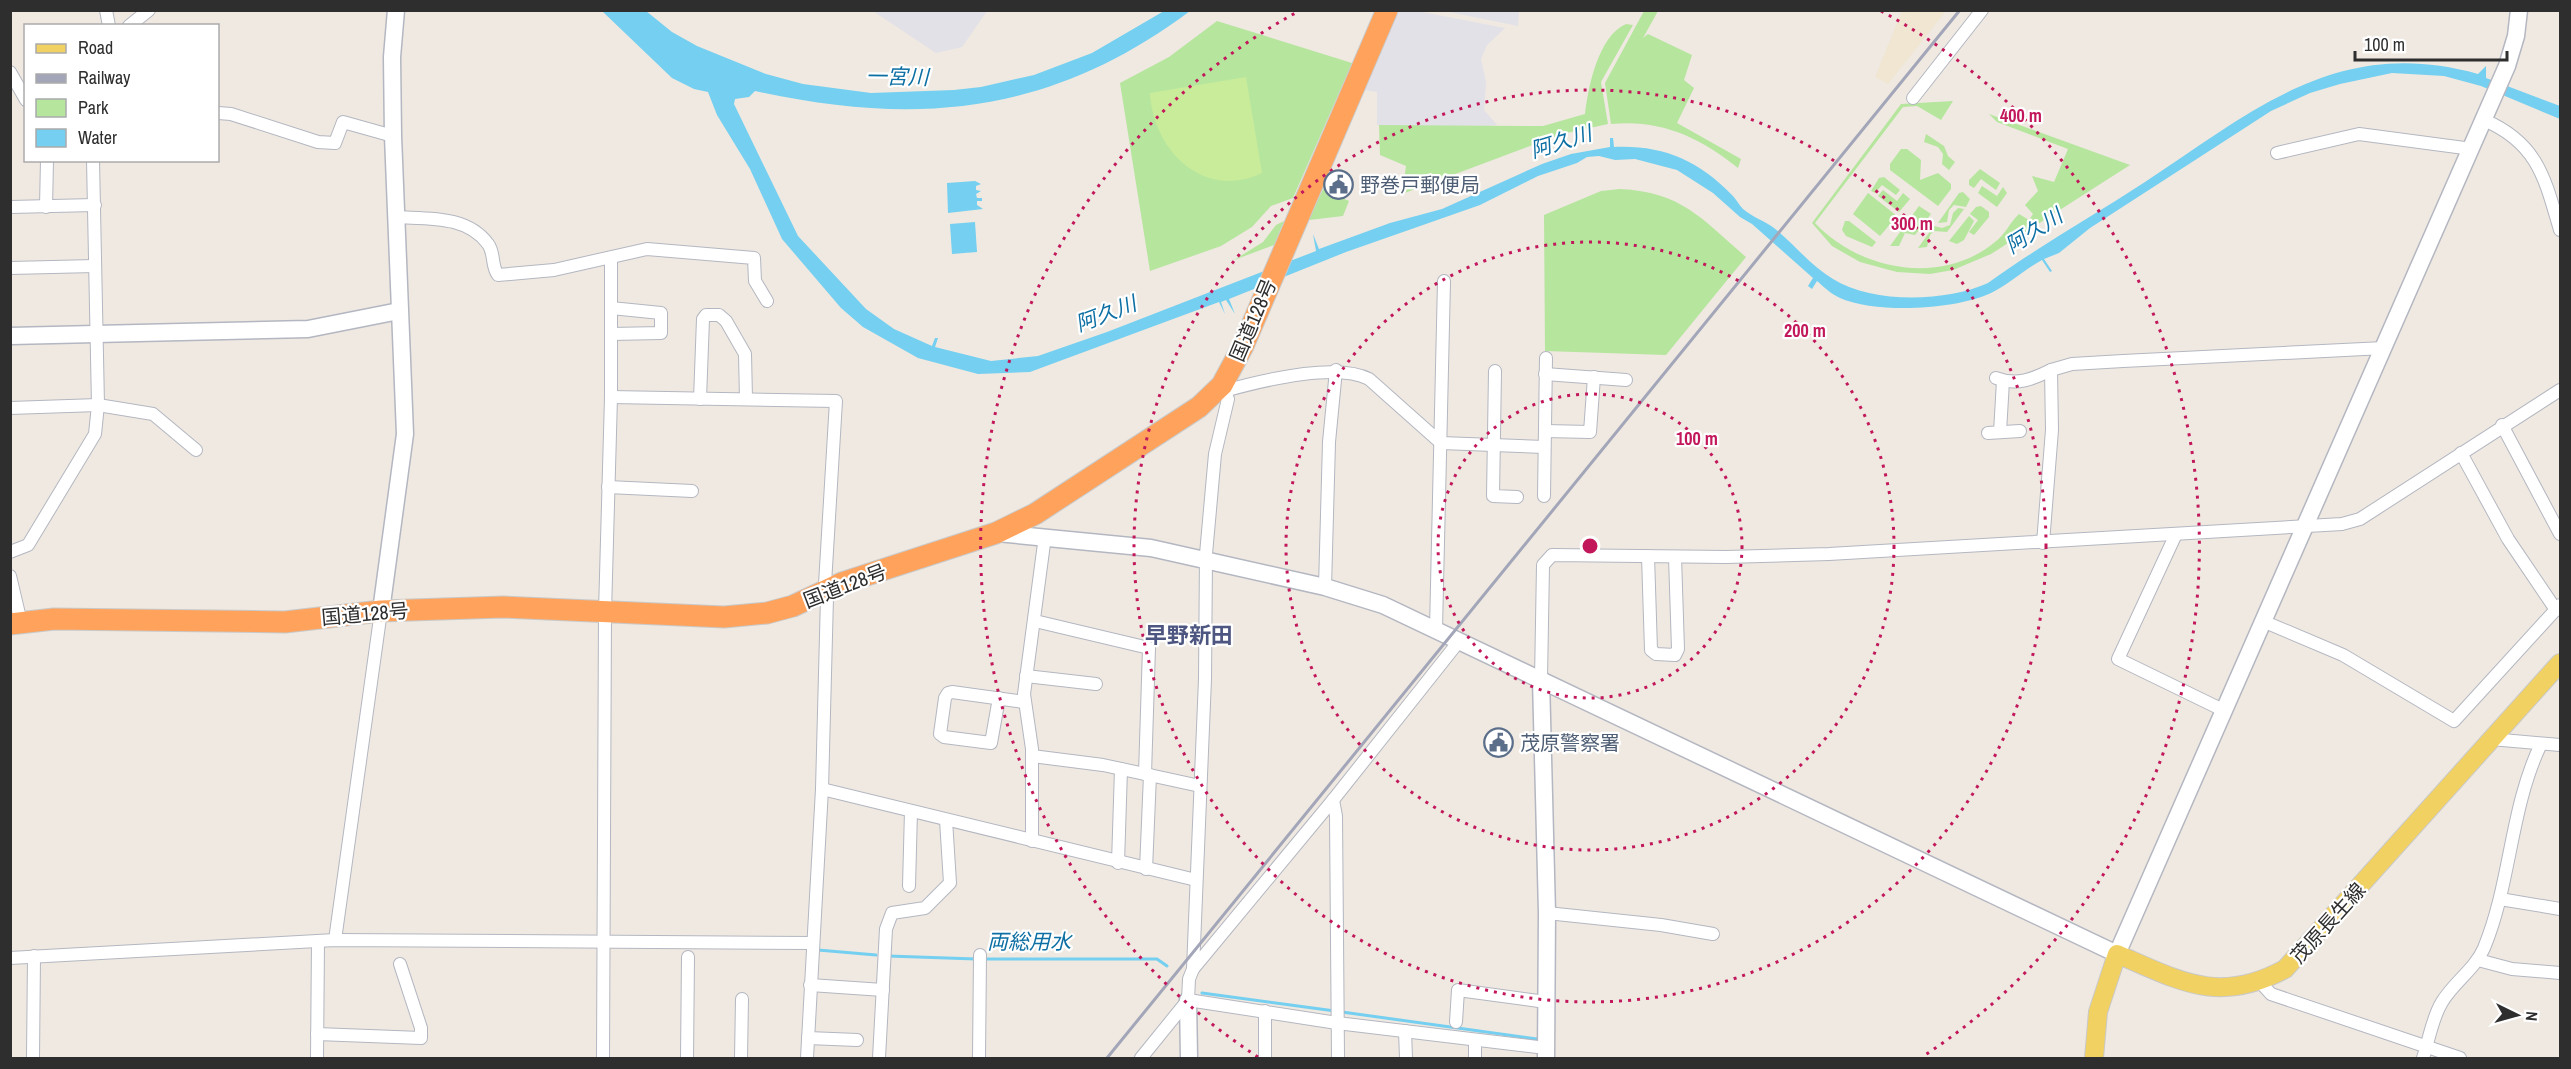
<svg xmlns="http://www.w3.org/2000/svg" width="2571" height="1069" viewBox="0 0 2571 1069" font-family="'Archivo Narrow','Noto Sans JP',sans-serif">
<rect width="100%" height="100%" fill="#efe9e1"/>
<g fill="#e3e1e8">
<polygon points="873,11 987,11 962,47 936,53"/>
<polygon points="1397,11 1417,11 1505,28 1487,45 1481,59 1486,82 1484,110 1497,125 1478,127 1377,125 1377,92 1364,90"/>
<polygon points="1444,11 1519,11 1518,26"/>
</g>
<polygon fill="#f0e6d1" points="1902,11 1946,11 1888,84 1875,77"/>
<g fill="#b6e59e">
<path d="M1644 11H1658L1643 38 1648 34 1692 55 1684 80 1694 88 1677 123 1741 159 1738 168C1700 137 1660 119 1611 124L1605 83Z"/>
<polygon points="1217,21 1352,63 1293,198 1271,206 1252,227 1221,246 1150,271 1120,83 1169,57"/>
<path d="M1626 24 1633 25 1601 82 1608 124 1562 134 1402 194 1406 166 1380 155 1379 125 1543 126 1585 114C1588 88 1598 36 1626 24Z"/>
<path d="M1953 101 1941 120 1917 106 1903 107 1815 223C1860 271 1942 286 1995 242 2005 235 2010 222 2019 214L2029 220 2033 214 2025 205 2038 191 2032 176 2054 182 2068 149 1997 122 1989 114 2130 165 1991 254 1953 270 1930 274 1897 272 1860 262 1832 246 1812 223 1901 104Z"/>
<polygon points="1926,134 1944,146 1948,156 1955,162 1949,170 1942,164 1943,154 1938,147 1924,142"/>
<polygon points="1901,149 1907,149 1921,160 1920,180 1938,173 1951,184 1951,189 1938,206 1890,170 1890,164"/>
<polygon points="1980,169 2000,183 1996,190 1981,179 1974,188 1969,185 1969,180"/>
<polygon points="1884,177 1900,190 1896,195 1882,185 1875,193 1871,191 1879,178"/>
<polygon points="1982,186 1997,196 2003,187 2007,193 1997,207 1978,193"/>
<polygon points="1323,189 1349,201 1343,216 1309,220"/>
<path d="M1620 189C1682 192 1702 219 1746 257L1666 355 1545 351 1544 215 1601 191Z"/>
<polygon points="1883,190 1897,201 1903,193 1910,199 1899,212 1878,196"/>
<polygon points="1963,192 1970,199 1966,207 1954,205 1949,210 1947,222 1938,223 1959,193"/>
<polygon points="1868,193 1897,216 1880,236 1853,214"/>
<polygon points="1919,206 1931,214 1915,235 1905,233 1899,246 1890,246"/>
<polygon points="1981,206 1989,212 1989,217 1974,235 1969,232 1978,220 1970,214 1976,207"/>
<polygon points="1958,208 1964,209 1947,232 1934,231 1930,235 1927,247 1918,248 1934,226 1942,228 1950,225 1953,213"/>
<polygon points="1969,216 1974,221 1964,240 1957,244 1949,241"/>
<polygon points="1284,221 1274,245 1234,260 1263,242 1276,225"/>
<polygon points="1845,221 1849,221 1876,242 1872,247 1846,236 1842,230"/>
</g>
<path fill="#c9ec9a" d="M1246 77 1262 173C1203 201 1153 150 1150 93Z"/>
<g fill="#75cff0">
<path d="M602 11H646L672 32 697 46 766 74 803 84 871 93 954 90 981 87 1034 75 1092 53 1164 11H1190C1052 114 919 127 755 91L749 97 735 99 734 104 798 236 866 309 894 329 932 346 935 338H938L935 347 991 361 1038 356 1107 332 1316 251 1313 234 1319 249 1390 223 1442 209 1542 164 1571 154 1610 147V138H1613L1614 147C1663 145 1698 160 1732 195 1736 199 1739 205 1743 209 1752 217 1765 221 1774 228 1794 244 1811 266 1833 279 1873 304 1946 302 1988 283 2039 246 2093 216 2145 182 2254 110 2339 35 2478 74L2486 66V78L2560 106V119L2481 86 2444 76 2392 73 2340 84 2310 93 2271 111 2090 228 2059 253 2044 259 2052 271 2050 272 2042 260C2024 270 2009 284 1991 293 1954 310 1877 314 1840 298 1831 294 1824 287 1817 281L1812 289 1808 286 1813 278 1752 224 1740 217 1713 193 1677 170 1635 159 1615 160 1599 156 1587 157 1577 163 1538 176 1480 205 1346 252 1229 299 1235 314 1226 300 1221 302 1225 314 1219 302 1030 372 978 374 918 358 863 327 841 308 782 239 750 169 717 115 708 92 694 89 672 78Z"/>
<polygon points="975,181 981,184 976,186 976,190 981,191 976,194 977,198 982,198 982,201 977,201 977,205 983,209 948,213 947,183"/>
<polygon points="975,222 977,252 952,254 950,224"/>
</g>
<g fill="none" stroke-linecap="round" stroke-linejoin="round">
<g stroke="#75cff0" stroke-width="3">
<polyline points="818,950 876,955"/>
<polyline points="888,956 976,959"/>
<polyline points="982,959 1157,959 1167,966"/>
<polyline points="1202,993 1335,1011"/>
<polyline points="1342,1012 1537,1039"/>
</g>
<defs>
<g id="street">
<polyline points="106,10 109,26"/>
<polyline points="129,26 149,10"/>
<polyline points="10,72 26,100"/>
<polyline points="1913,98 1982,10"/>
<polyline points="218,113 231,114 318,142 335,143 343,122 393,136"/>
<path d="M2484 120C2538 143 2545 179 2560 230"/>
<polyline points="2277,153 2359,134 2472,149"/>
<polyline points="10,207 95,205"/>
<polyline points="46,207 47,160"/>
<path d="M396 217C428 219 467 215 488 244 495 253 491 266 498 275L554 270 647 249 754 258 755 281 767 301"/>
<polyline points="10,268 95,266"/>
<polyline points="611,308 661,313 661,333 611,334"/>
<polyline points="1495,371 1493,496 1517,497"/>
<polyline points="1545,374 1626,380"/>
<path d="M1996 378C2017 386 2033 379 2051 370"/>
<path d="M1224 391C1260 381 1336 362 1369 379L1441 443 1544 447"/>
<polyline points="611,397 836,401 825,584 827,597 822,789 807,1058"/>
<polyline points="700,399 703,319 706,315 719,315 726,321 745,354 746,399"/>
<polyline points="10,408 98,405 153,414 196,450"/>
<polyline points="2502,425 2560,534"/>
<polyline points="1545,431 1590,432 1594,377"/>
<polyline points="2000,432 2003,381"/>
<polyline points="1988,433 2020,431"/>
<polyline points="2461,453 2508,539 2556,610"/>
<polyline points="608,487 692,491"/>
<polyline points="1544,496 1546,358"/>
<polyline points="2176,534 2118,659 2225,711"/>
<polyline points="2043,543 2052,430 2051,370 2072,364 2123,361 2384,348"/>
<polyline points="10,552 28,545 95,434 98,405 93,160"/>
<polyline points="1648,556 1651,650 1656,654 1675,655 1678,649 1675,557"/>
<polyline points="10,576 19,614 24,622"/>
<polyline points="1325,587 1329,442 1336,370"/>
<polyline points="1035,621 1149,648 1145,774"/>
<polyline points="2265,622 2343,655 2454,721 2560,605"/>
<polyline points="1436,629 1444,281"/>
<polyline points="1026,676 1096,684"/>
<polyline points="1541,679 1543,565 1552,555 1726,557 1829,554 2342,524 2360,519 2560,390"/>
<polyline points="999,698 991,743 944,737 940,734 945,698 948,693 952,692 1024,702"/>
<polyline points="2491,739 2560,745"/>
<polyline points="1032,756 1103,765 1200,786"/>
<polyline points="822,789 1196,880"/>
<polyline points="1333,800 1336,816 1338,1058"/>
<polyline points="1032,841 1032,749 1024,694 1045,536"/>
<polyline points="1118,863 1121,769"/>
<polyline points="1146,869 1150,775"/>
<polyline points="909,886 911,811"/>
<polyline points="2500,899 2560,909"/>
<polyline points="1547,913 1661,925 1713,934"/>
<polyline points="335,940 381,611"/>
<polyline points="10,958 335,940 812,943"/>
<polyline points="2478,960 2512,969 2560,973"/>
<polyline points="1193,969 1205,679 1206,554 1215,454 1228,399 1222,385"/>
<polyline points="2261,983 2271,994 2460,1058"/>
<polyline points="810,985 883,990"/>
<polyline points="1188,1000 1337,1023 1546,1048"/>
<polyline points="1265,1011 1265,1058"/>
<polyline points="1456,1022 1458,990 1546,1002"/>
<polyline points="1405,1031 1406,1058"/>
<polyline points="317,1034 421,1038 421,1028 400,964"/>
<polyline points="808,1038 857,1040"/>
<polyline points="1475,1040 1475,1058"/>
<polyline points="33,1058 34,956"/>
<polyline points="317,1058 318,941"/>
<polyline points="603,1058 605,612 611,397 611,259"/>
<polyline points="687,1058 688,957"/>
<polyline points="741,1058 742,999"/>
<polyline points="879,1058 886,929 892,913 925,908 950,883 946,820"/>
<polyline points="979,1058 980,955"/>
<polyline points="1141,1058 1188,1000 1189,979 1193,969 1333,800 1460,640"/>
<path d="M2423 1058C2429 1040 2432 1018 2442 1002 2454 982 2475 969 2484 948 2511 883 2510 808 2541 744"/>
</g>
<g id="secondary">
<polyline points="10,336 308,329 399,311"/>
<polyline points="997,533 1151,548 1325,587 1383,605 2117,954 2507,66 2516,36 2519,10"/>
<polyline points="381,611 405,434 393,136 392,57 396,10"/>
<polyline points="1541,679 1547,913 1546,1058"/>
<polyline points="1188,1000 1189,1058"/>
</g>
<path id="primary" d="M2094 1058 2098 1012 2117 954C2180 981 2219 1005 2285 969L2560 663"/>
<polyline id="highway" points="10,624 54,619 285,622 381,611 503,607 724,617 767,613 793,606 842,583 996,533 1035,514 1199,407 1222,385 1243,346 1387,10"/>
</defs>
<use href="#street" stroke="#b4b7c1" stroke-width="14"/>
<use href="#secondary" stroke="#b4b7c1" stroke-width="19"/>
<use href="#primary" stroke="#c9c9c9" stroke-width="20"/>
<use href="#highway" stroke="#c9c9c9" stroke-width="23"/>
<use href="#street" stroke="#fff" stroke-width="12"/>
<use href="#secondary" stroke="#fff" stroke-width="16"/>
<use href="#primary" stroke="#f2d163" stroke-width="18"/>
<use href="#highway" stroke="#ffa35c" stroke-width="21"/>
<polyline stroke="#a3a6b8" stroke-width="3" points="1107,1058 1960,10"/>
</g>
<g fill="none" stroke="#c2185b" stroke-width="3" stroke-dasharray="3 6">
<circle cx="1590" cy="546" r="152"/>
<circle cx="1590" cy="546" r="304"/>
<circle cx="1590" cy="546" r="456"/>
<path d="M1258 1057A609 609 0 0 1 1299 11M1881 11A609 609 0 0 1 1922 1057"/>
</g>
<defs>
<symbol id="civic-ring" viewBox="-11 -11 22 22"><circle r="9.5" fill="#fff" stroke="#5c6f8a" stroke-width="1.5"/><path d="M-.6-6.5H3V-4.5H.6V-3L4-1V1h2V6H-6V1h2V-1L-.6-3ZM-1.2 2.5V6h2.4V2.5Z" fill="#5c6f8a"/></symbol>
</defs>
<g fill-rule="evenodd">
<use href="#civic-ring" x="1322" y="168" width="33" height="33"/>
<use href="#civic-ring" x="1482" y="726" width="33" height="33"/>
</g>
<g text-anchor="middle" stroke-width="4.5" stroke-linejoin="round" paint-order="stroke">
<g font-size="20" fill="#4e5e75" stroke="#fff" text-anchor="start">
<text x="1360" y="192">野巻戸郵便局</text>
<text x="1520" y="750">茂原警察署</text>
</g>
<g font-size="20" fill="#2e2e2e" stroke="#fff">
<text transform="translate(1253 320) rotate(-67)" y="7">国道128号</text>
<text transform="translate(845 586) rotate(-21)" y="7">国道128号</text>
<text transform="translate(365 614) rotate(-5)" y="7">国道128号</text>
<text transform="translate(2328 923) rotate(-48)" y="7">茂原長生線</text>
</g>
<g font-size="21" font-style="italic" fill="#0d6fa3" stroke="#fff">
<text transform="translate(897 77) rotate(1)" y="7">一宮川</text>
<text transform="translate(1561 142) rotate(-17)" y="7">阿久川</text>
<text transform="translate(2034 231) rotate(-33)" y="7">阿久川</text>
<text transform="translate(1106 314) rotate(-21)" y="7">阿久川</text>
<text x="1029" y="949">両総用水</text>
</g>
<g font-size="22" font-weight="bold" fill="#4d5680" stroke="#fff">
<text x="1189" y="643">早野新田</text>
</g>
</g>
<circle cx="1590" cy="546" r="9" fill="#c2185b" stroke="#fff" stroke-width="3"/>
<g font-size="18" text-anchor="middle" font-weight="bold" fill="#c2185b" stroke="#fff" stroke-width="4.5" stroke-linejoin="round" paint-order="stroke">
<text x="2021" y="122">400 m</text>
<text x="1912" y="230">300 m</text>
<text x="1805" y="337">200 m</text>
<text x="1697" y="445">100 m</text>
</g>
<rect width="2571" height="1069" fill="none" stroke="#2e2e2e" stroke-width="24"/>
<rect x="24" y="24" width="195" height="138" fill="#ffffff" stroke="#ababab" stroke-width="1.5"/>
<rect x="36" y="44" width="30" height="9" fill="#f2d163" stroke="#ababab" stroke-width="1.5"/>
<text x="78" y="54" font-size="18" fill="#2e2e2e">Road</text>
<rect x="36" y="74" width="30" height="9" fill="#a3a6b8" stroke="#ababab" stroke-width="1.5"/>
<text x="78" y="84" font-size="18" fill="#2e2e2e">Railway</text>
<rect x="36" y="99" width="30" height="18" fill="#b6e59e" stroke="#ababab" stroke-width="1.5"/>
<text x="78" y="114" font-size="18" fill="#2e2e2e">Park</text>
<rect x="36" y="129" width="30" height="18" fill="#75cff0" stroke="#ababab" stroke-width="1.5"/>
<text x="78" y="144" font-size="18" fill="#2e2e2e">Water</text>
<g transform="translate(2517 1015) rotate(95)" stroke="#ffffff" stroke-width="4.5" paint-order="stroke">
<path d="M0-4.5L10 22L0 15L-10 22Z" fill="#2e2e2e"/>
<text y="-9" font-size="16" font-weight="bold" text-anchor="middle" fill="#2e2e2e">N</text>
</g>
<path d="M2355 51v9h152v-9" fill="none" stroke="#2e2e2e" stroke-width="3"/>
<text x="2364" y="51" font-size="18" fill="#2e2e2e" stroke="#ffffff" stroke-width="4.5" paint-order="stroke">100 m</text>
</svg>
